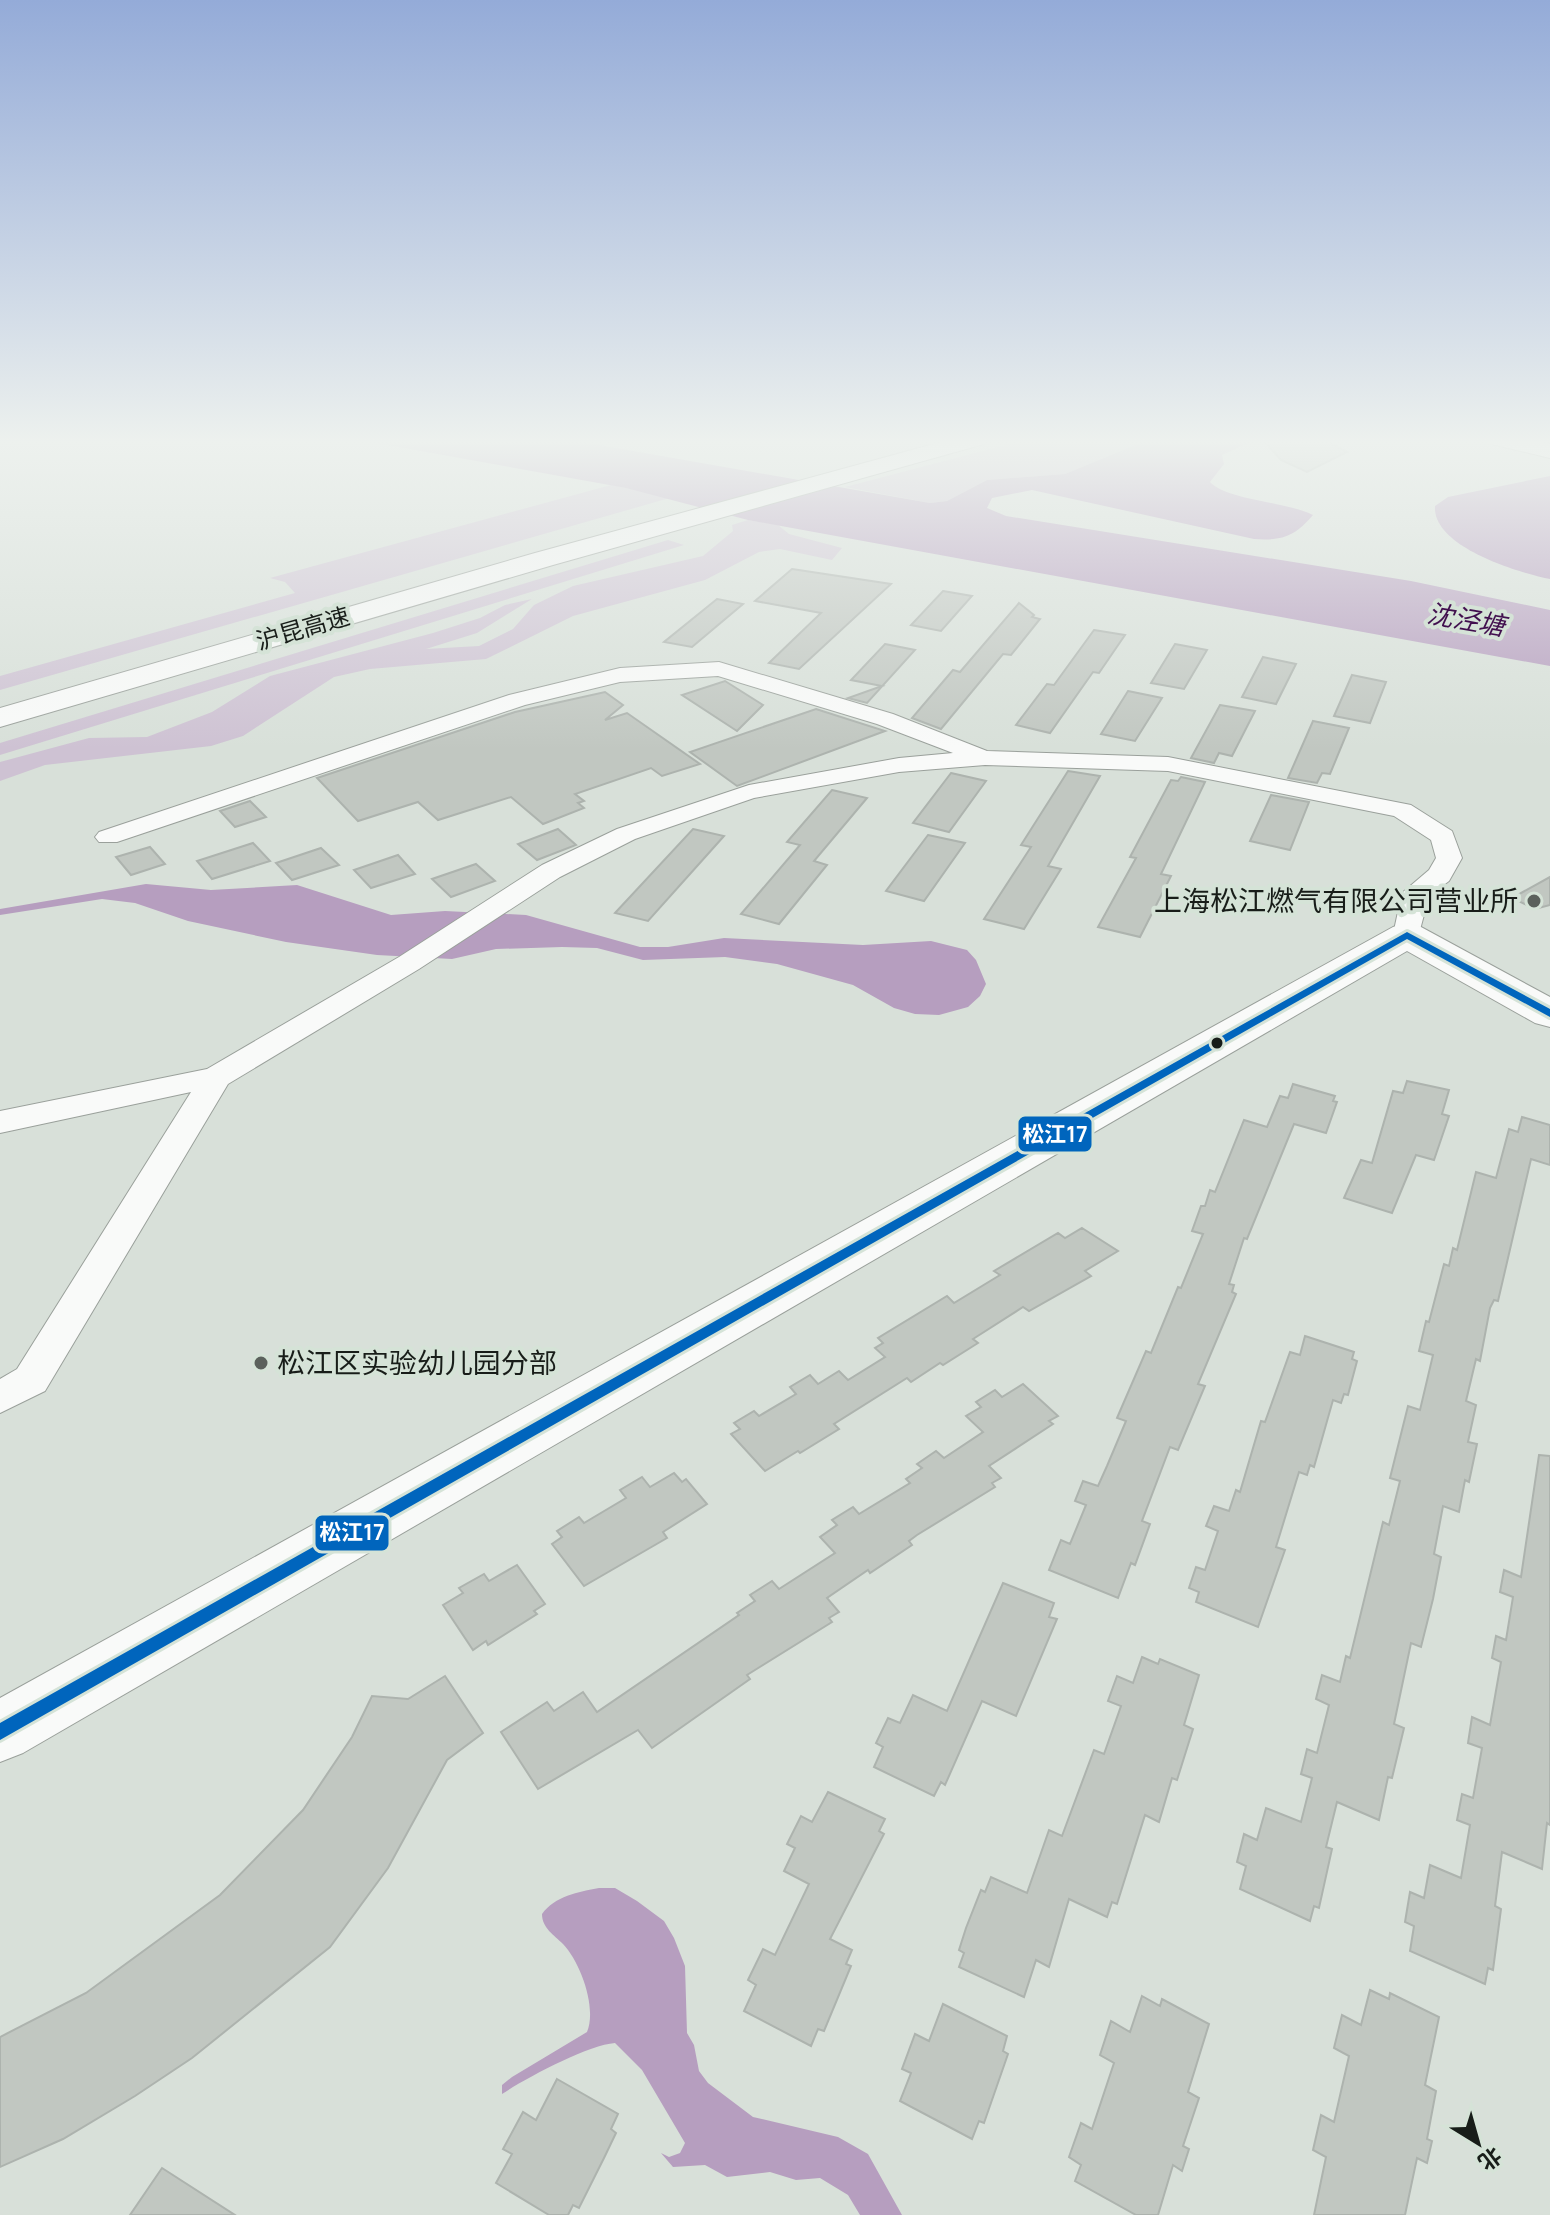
<svg xmlns="http://www.w3.org/2000/svg" width="1550" height="2215" viewBox="0 0 1550 2215" font-family="Manrope,'Noto Sans SC',sans-serif">
<rect width="100%" height="100%" fill="#d8e0d9"/>
<g fill="#cec2d3">
<polygon points="1029,439 1150,439 1065,474 987,480 947,501 930,503 845,487"/>
<polygon points="611,485 673,497 0,690 0,676 295,593 285,582 270,578"/>
<polygon points="748,520 778,525 789,534 842,548 832,560 780,549 759,552 705,580 573,616 486,659 370,669 334,677 243,736 211,746 45,765 0,781 0,762 89,738 147,737 212,712 270,676 433,633 480,618 505,605 532,599 477,633 426,649 479,646 513,629 534,605 573,586 703,556 733,531 732,525"/>
<polygon points="668,540 684,545 0,755 0,743"/>
</g>
<g fill="#b69ebf">
<path d="M354 439H565L930 503 947 501 987 480 1065 474 1150 439H1257L1222 455 1224 464 1210 482C1226 500 1288 502 1313 515 1295 536 1283 541 1254 539L1032 490 992 498 987 508 1006 516 1411 581 1550 610V666L748 520 626 488Z"/>
<path d="M1550 476V579C1519 573 1432 547 1435 506L1448 497Z"/>
<polygon points="146,884 211,890 297,885 391,915 445,911 526,915 640,947 668,947 724,938 863,945 931,941 967,950 976,960 986,984 980,996 968,1007 939,1015 915,1014 894,1008 853,985 777,964 725,957 643,960 597,948 562,947 496,949 452,959 377,955 286,942 188,921 135,903 102,899 0,915 0,909"/>
<path d="M599 1888H615L637 1901 664 1921 674 1938 685 1966 687 2033 694 2045 699 2071 708 2083 753 2117 838 2137 868 2154 902 2215H860L848 2195 820 2178 796 2180 770 2172 727 2177 705 2165 673 2167 661 2153 669 2157 680 2153 685 2143 642 2070 615 2043C588 2045 526 2078 502 2094V2085L512 2077 587 2032C597 2008 581 1963 563 1944 554 1935 542 1928 542 1914 555 1896 578 1892 599 1888Z"/>
</g>
<g fill="#c1c7c1" stroke="#adb3ae" stroke-width="2">
<polygon points="1262,439 1323,439 1347,452 1307,472 1281,460"/>
<polygon points="792,569 891,584 799,669 769,663 821,613 755,601"/>
<polygon points="943,591 972,596 941,631 911,625"/>
<polygon points="717,599 743,604 692,647 664,642"/>
<polygon points="1019,603 1034,615 1032,617 1040,619 1011,655 1003,654 941,729 912,718 953,670 960,672"/>
<polygon points="1094,630 1125,635 1099,673 1093,672 1050,733 1016,725 1047,684 1054,685"/>
<polygon points="885,644 915,650 867,703 848,698 882,686 851,680"/>
<polygon points="1175,644 1207,650 1184,689 1151,683"/>
<polygon points="1263,657 1296,664 1276,704 1242,697"/>
<polygon points="1352,675 1386,682 1370,723 1334,716"/>
<polygon points="725,681 763,705 737,731 682,695"/>
<polygon points="1128,691 1162,698 1135,741 1101,734"/>
<polygon points="605,692 623,705 605,720 627,713 700,764 662,776 651,768 575,794 584,801 578,803 584,808 543,824 511,797 438,820 418,802 358,821 317,778 515,712"/>
<polygon points="1220,705 1255,711 1232,756 1219,753 1214,763 1191,758"/>
<polygon points="816,709 885,731 737,786 690,752"/>
<polygon points="1313,721 1349,728 1330,774 1322,773 1317,783 1288,778"/>
<polygon points="1068,771 1100,776 1048,866 1061,869 1024,929 984,919 1031,847 1021,845"/>
<polygon points="951,773 986,781 949,832 913,823"/>
<polygon points="1181,777 1205,782 1161,874 1171,876 1140,937 1098,927 1136,858 1130,857 1171,780 1178,781"/>
<polygon points="832,790 867,798 814,861 827,865 779,924 741,914 800,845 787,842"/>
<polygon points="1271,795 1309,802 1290,850 1250,841"/>
<polygon points="250,801 266,817 235,827 220,811"/>
<polygon points="558,829 576,845 537,860 518,844"/>
<polygon points="693,829 724,836 648,921 615,913"/>
<polygon points="928,835 965,843 924,901 886,891"/>
<polygon points="253,843 270,861 212,879 197,861"/>
<polygon points="150,847 165,864 131,875 116,857"/>
<polygon points="321,848 339,865 292,880 276,863"/>
<polygon points="398,855 415,874 371,888 354,870"/>
<polygon points="476,864 495,881 451,897 432,879"/>
<polygon points="1550,877 1550,905 1535,909 1512,898"/>
<polygon points="1407,1081 1449,1090 1442,1114 1449,1116 1434,1160 1416,1155 1392,1213 1344,1198 1361,1160 1372,1163 1393,1091 1403,1093"/>
<polygon points="1293,1084 1335,1096 1333,1101 1337,1102 1326,1133 1294,1124 1247,1239 1244,1238 1229,1284 1234,1285 1232,1292 1236,1294 1198,1384 1205,1386 1178,1450 1170,1447 1142,1521 1150,1524 1135,1565 1131,1563 1118,1598 1049,1570 1061,1540 1070,1544 1086,1505 1075,1501 1083,1481 1098,1486 1107,1466 1126,1421 1117,1418 1146,1351 1151,1353 1178,1287 1181,1288 1203,1234 1192,1231 1201,1206 1205,1206 1210,1190 1215,1192 1244,1120 1267,1127 1280,1096 1288,1098"/>
<polygon points="1522,1117 1550,1125 1550,1165 1531,1159 1498,1301 1494,1300 1490,1308 1480,1361 1476,1359 1466,1401 1476,1405 1468,1442 1477,1444 1469,1482 1465,1480 1459,1512 1443,1506 1434,1554 1441,1557 1433,1599 1421,1647 1411,1643 1394,1724 1404,1728 1392,1778 1388,1777 1379,1820 1337,1802 1326,1847 1332,1849 1319,1908 1314,1906 1310,1921 1240,1889 1246,1866 1237,1862 1244,1834 1257,1840 1266,1808 1301,1822 1312,1778 1301,1774 1307,1749 1317,1753 1329,1705 1316,1699 1322,1675 1340,1682 1346,1656 1350,1658 1383,1522 1389,1525 1400,1481 1390,1478 1408,1406 1420,1410 1433,1355 1419,1351 1426,1321 1429,1322 1444,1264 1449,1266 1453,1248 1457,1250 1476,1172 1496,1178 1509,1129 1518,1132"/>
<polygon points="1082,1228 1118,1251 1085,1271 1091,1276 1029,1311 1023,1307 973,1339 978,1343 943,1365 940,1363 911,1382 907,1378 834,1424 839,1429 800,1453 798,1451 765,1471 731,1434 740,1429 734,1423 754,1411 759,1416 796,1394 790,1387 810,1375 818,1384 839,1371 848,1380 885,1357 875,1348 883,1343 878,1338 947,1296 954,1303 1000,1275 994,1271 1058,1233 1065,1238"/>
<polygon points="1305,1336 1354,1352 1352,1359 1357,1361 1348,1395 1344,1394 1341,1403 1333,1400 1314,1467 1310,1465 1307,1475 1299,1472 1276,1547 1285,1550 1258,1627 1196,1602 1199,1592 1189,1588 1196,1567 1205,1570 1218,1531 1206,1526 1214,1506 1229,1511 1236,1490 1240,1492 1261,1421 1265,1422 1290,1352 1300,1355"/>
<polygon points="1023,1384 1058,1416 1049,1421 1053,1424 989,1466 1001,1478 992,1483 995,1487 917,1535 909,1541 912,1545 870,1573 868,1570 827,1598 839,1612 829,1618 832,1622 747,1675 750,1679 652,1748 638,1730 538,1789 501,1732 547,1702 554,1711 583,1692 597,1712 739,1615 737,1613 755,1601 750,1595 772,1581 779,1589 835,1553 820,1537 837,1525 832,1520 853,1507 859,1514 910,1483 906,1479 922,1468 917,1464 936,1451 944,1458 983,1432 966,1416 981,1407 976,1402 995,1390 1002,1397"/>
<polygon points="1539,1455 1550,1456 1550,1825 1547,1823 1542,1869 1502,1852 1495,1906 1501,1909 1493,1970 1488,1968 1485,1984 1410,1951 1414,1926 1405,1922 1410,1892 1424,1898 1430,1865 1461,1878 1470,1825 1457,1820 1462,1794 1473,1798 1482,1748 1468,1743 1472,1717 1490,1725 1501,1662 1492,1658 1496,1636 1506,1640 1513,1597 1500,1592 1504,1570 1521,1577"/>
<polygon points="674,1473 682,1482 686,1479 707,1504 663,1532 667,1538 584,1586 552,1544 562,1537 557,1531 579,1517 584,1523 626,1498 620,1490 642,1477 650,1487"/>
<polygon points="517,1565 545,1604 534,1611 537,1614 488,1645 486,1641 473,1650 443,1605 463,1593 459,1588 484,1574 489,1581"/>
<polygon points="1003,1583 1054,1603 1049,1617 1057,1619 1016,1716 982,1701 945,1785 941,1782 934,1796 874,1767 883,1747 876,1743 888,1718 900,1723 913,1695 947,1711"/>
<polygon points="1142,1657 1158,1664 1160,1659 1199,1675 1184,1725 1193,1729 1177,1780 1172,1778 1159,1822 1145,1815 1117,1904 1112,1902 1107,1917 1069,1899 1049,1967 1036,1960 1024,1997 959,1967 964,1953 959,1950 966,1928 981,1890 985,1892 991,1877 1027,1893 1049,1830 1062,1836 1094,1750 1104,1754 1121,1706 1108,1701 1117,1676 1133,1683"/>
<polygon points="445,1676 483,1733 447,1760 388,1868 330,1947 192,2058 135,2096 63,2139 0,2167 0,2037 86,1993 220,1895 303,1810 352,1737 372,1696 408,1699"/>
<polygon points="828,1792 885,1819 879,1831 884,1834 830,1939 852,1950 846,1964 851,1966 824,2031 818,2029 811,2046 744,2011 756,1985 748,1980 763,1949 775,1955 809,1884 784,1871 795,1848 787,1844 801,1816 812,1822"/>
<polygon points="1370,1990 1389,1999 1390,1993 1439,2017 1425,2085 1436,2091 1427,2139 1432,2141 1427,2163 1417,2158 1405,2215 1314,2215 1326,2157 1313,2150 1321,2115 1334,2122 1349,2056 1334,2048 1342,2015 1361,2025"/>
<polygon points="1142,1996 1160,2006 1162,1999 1209,2024 1188,2092 1199,2098 1183,2146 1189,2149 1182,2171 1173,2165 1158,2215 1136,2215 1075,2181 1081,2165 1069,2157 1081,2123 1092,2129 1114,2063 1100,2055 1111,2021 1130,2032"/>
<polygon points="943,2004 1007,2036 1003,2051 1008,2054 984,2123 979,2121 972,2139 900,2101 911,2073 902,2069 915,2034 929,2041"/>
<polygon points="557,2079 618,2114 611,2129 616,2133 604,2158 579,2208 573,2205 568,2215 549,2215 496,2183 512,2154 503,2149 523,2112 536,2120"/>
<polygon points="162,2168 235,2215 130,2215"/>
</g>
<g fill="none" stroke-linecap="round" stroke-linejoin="round">
<defs>
<polygon id="street" points="719,662 893,714 987,751 1168,757 1411,805 1452,831 1462,858 1449,881 1429,896 1417,941 1397,941 1393,935 1402,893 1429,870 1436,858 1431,840 1394,816 1168,771 985,765 899,772 754,798 635,839 560,877 419,969 228,1084 45,1391 0,1413 0,1379 17,1369 191,1092 0,1133 0,1111 207,1069 399,957 542,865 617,829 749,785 899,758 953,753 877,724 718,676 620,682 525,705 117,842 99,842 95,837 99,832 509,695 620,668"/>
<g id="secondary">
<polygon points="1488,439 1526,439 1550,444 1550,458 1491,444"/>
<polygon points="1407,923 1421,927 1550,997 1550,1027 1535,1023 1407,951 23,1753 0,1762 0,1698 1393,927"/>
</g>
<polygon id="highway" points="952,439 987,439 984,444 553,565 0,727 0,708 535,553"/>
</defs>
<use href="#street" stroke="#9aa09b" stroke-width="2"/>
<use href="#secondary" stroke="#9aa09b" stroke-width="2"/>
<use href="#highway" stroke="#9aa09b" stroke-width="2"/>
<use href="#street" fill="#f9faf9" fill-rule="evenodd"/>
<use href="#secondary" fill="#f9faf9" fill-rule="evenodd"/>
<use href="#highway" fill="#f9faf9" fill-rule="evenodd"/>
<defs>
<polygon id="bus-1" points="1407,932 1550,1009 1550,1017 1407,939 0,1740 0,1723"/>
</defs>
<use href="#bus-1" stroke="#d5e3d7" stroke-width="6"/>
<use href="#bus-1" fill="#0065bd" fill-rule="evenodd"/>
</g>
<linearGradient id="sky" x2="0" y2="1"><stop stop-color="#94abd8"/><stop offset="0.59" stop-color="#edf1ee"/><stop offset="1" stop-color="#edf1ee" stop-opacity="0"/></linearGradient>
<rect width="1550" height="749" fill="url(#sky)"/>
<g fill="#5b615c" stroke="#d5e3d7" stroke-width="3">
<circle cx="1534" cy="901" r="8"/>
<circle cx="261" cy="1363" r="8"/>
</g>
<circle fill="#181d19" stroke="#d5e3d7" stroke-width="3" cx="1217" cy="1043" r="7"/>
<g text-anchor="middle" stroke-width="8" stroke-linejoin="round" paint-order="stroke">
<g font-size="24" fill="#181d19" stroke="#d5e3d7">
<text transform="translate(303 629) rotate(-16)" y="8">沪昆高速</text>
</g>
<g font-size="26" font-style="italic" fill="#410f4e" stroke="#d5e3d7">
<text transform="translate(1466 620) rotate(10)" y="9">沈泾塘</text>
</g>
<g font-size="28" fill="#181d19" stroke="#d5e3d7" text-anchor="end">
<text x="1518" y="911">上海松江燃气有限公司营业所</text>
<text x="277" y="1373" text-anchor="start">松江区实验幼儿园分部</text>
</g>
</g>
<g stroke="#d5e3d7" stroke-width="3">
<rect x="1017" y="1115" width="76" height="38" rx="8" fill="#0065bd"/>
<rect x="314" y="1514" width="76" height="38" rx="8" fill="#0065bd"/>
</g>
<g font-size="22" text-anchor="middle" font-weight="bold" fill="#fff">
<text x="1055" y="1142">松江17</text>
<text x="352" y="1540">松江17</text>
</g>
<g transform="translate(1478 2143) rotate(143)" stroke="#d5e3d7" stroke-width="6" paint-order="stroke">
<path d="M0-6L14 30L0 20L-14 30Z" fill="#181d19"/>
<text y="-12" font-size="22" font-weight="bold" text-anchor="middle" fill="#181d19">北</text>
</g>
</svg>
